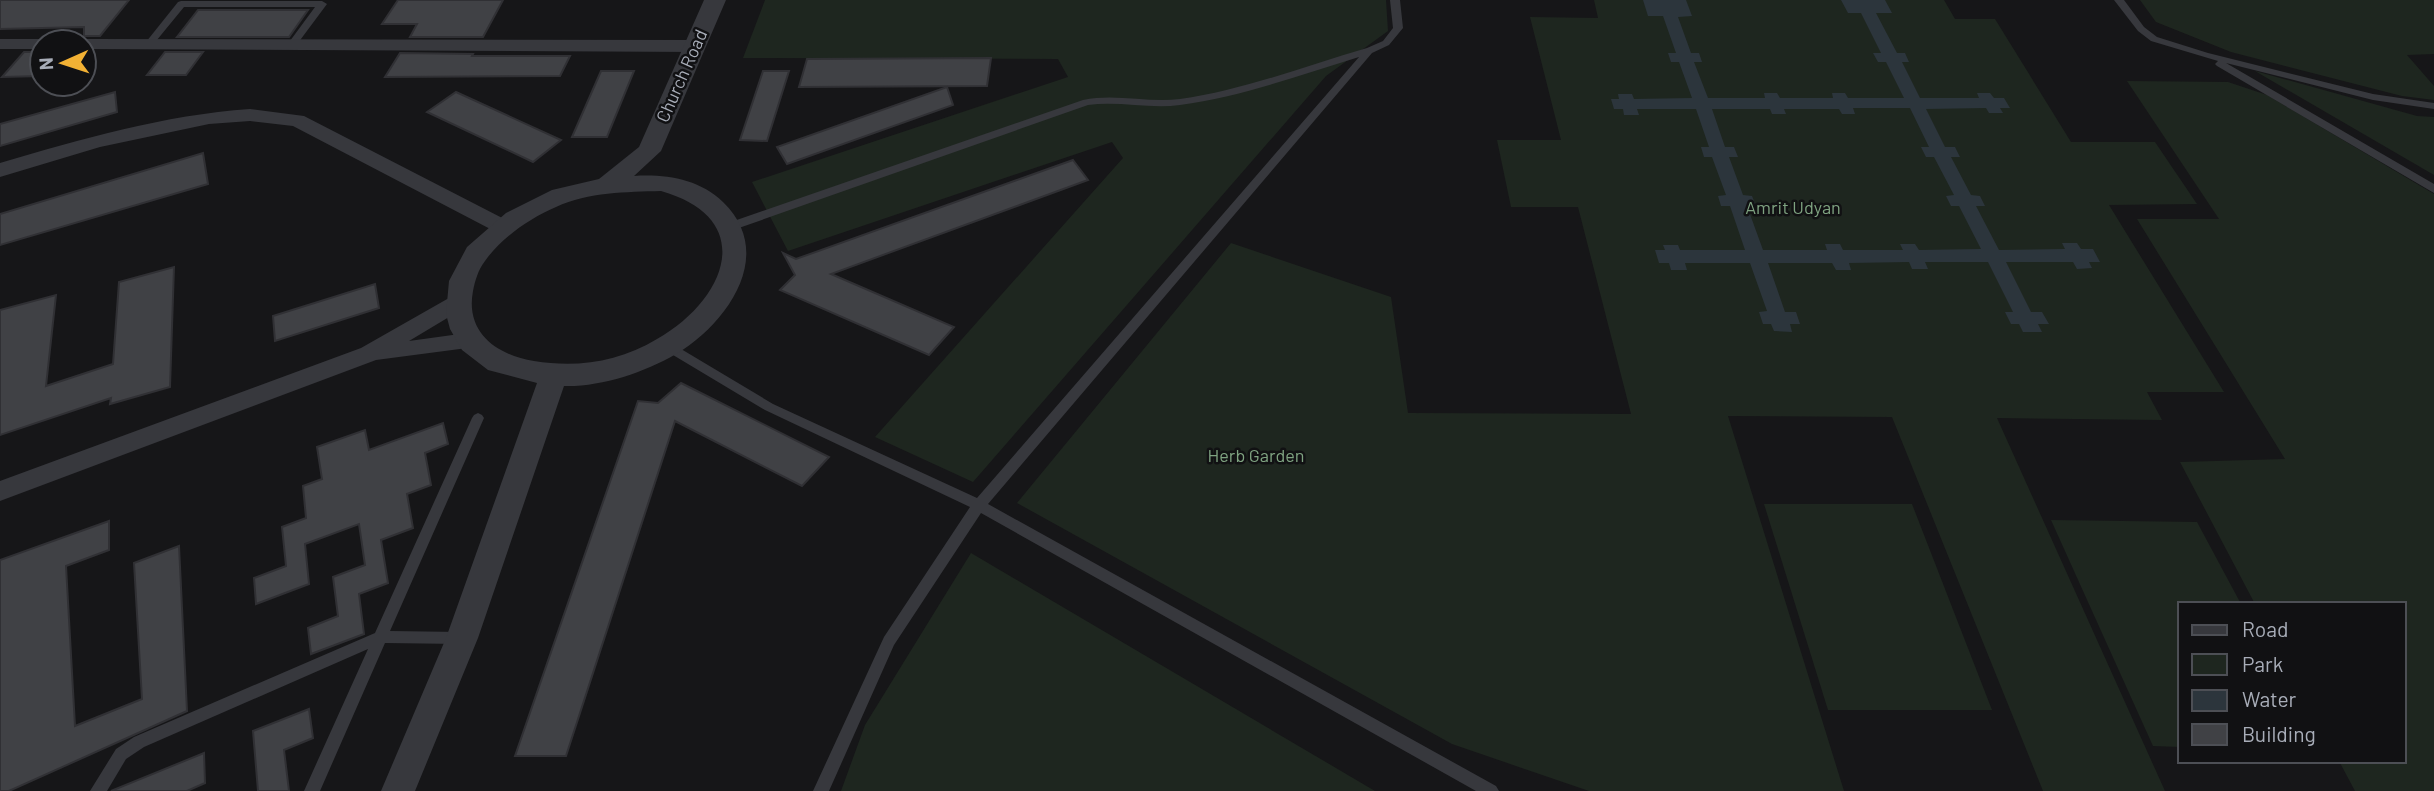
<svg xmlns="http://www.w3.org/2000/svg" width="2434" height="791" viewBox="0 0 2434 791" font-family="Barlow,sans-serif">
<rect width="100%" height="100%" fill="#161618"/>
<g fill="#1e261f">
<polygon points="765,0 1386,0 1388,31 1326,76 973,482 875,437 1123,158 1112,142 788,251 752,182 1068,77 1058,59 743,58"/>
<polygon points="1594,0 1944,0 1955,19 1995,19 2071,142 2155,142 2197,204 2109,205 2224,392 2147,392 2162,420 1997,418 2165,791 2043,791 1892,417 1728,416 1844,791 1589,791 1452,744 1017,503 1231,243 1391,297 1408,413 1631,414 1578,207 1511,207 1497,140 1561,140 1530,17 1598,18"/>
<polygon points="2140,0 2434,0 2434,54 2407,55 2434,86 2434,100 2402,96 2231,52 2156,22"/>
<polygon points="2255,71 2417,116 2434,117 2434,175"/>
<polygon points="2127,81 2228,82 2267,95 2434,194 2434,791 2355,791 2339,761 2404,761 2404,604 2255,604 2180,462 2285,459 2137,219 2219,219"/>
<polygon points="1764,504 1912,504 1992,710 1828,710"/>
<polygon points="2051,520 2197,522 2241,604 2180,604 2180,747 2153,746"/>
<polygon points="971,553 1375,791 841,791 865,725"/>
</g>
<path fill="#2c353c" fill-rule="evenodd" d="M1643 0H1686L1692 16 1678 17 1691 53H1699L1702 62H1694L1708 98H1765L1764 93H1777L1780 98H1833L1832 93H1845L1848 98H1904L1886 62H1878L1873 53H1881L1861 13H1848L1841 0H1885L1892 13H1876L1897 53H1905L1909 62H1902L1920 98H1979L1977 93H1990L1994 98H2004L2010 108H2000L2003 113H1989L1986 108 1926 109 1945 147H1955L1960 157H1951L1971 195 1980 196 1985 206H1976L1999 250 2065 249 2062 243H2077L2081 249H2093L2100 262H2089L2092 268 2077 269 2073 262H2006L2031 312H2042L2049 324H2038L2042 332H2023L2019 324H2011L2005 312H2013L1988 262H1925L1928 269H1912L1909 262 1849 263 1851 270H1836L1832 263H1768L1785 312H1796L1800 324H1790L1792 332 1774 331 1771 324H1763L1759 312 1767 311 1750 263H1685L1687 270H1671L1669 263H1659L1655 250H1665L1663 245H1678L1680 250H1745L1730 206H1721L1718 196 1726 195 1712 157H1704L1701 147H1709L1696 109H1637L1639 115H1624L1623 109H1614L1611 99H1619L1618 94H1632L1634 99 1692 98 1679 62H1671L1668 53H1676L1663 16H1648ZM1839 109 1842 114H1855L1853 108H1910L1929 147H1921L1926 157H1934L1954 195 1946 196 1951 206H1959L1981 249 1919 250 1915 244H1900L1903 250H1843L1840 244H1825L1827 250H1763L1747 206H1756L1752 196 1743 195 1729 157H1738L1734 147H1725L1712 109H1770L1772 114H1786L1784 109Z"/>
<g fill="#404145" stroke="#303034" stroke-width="2">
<polygon points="0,0 129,0 100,36 84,36 84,27 0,29"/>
<polygon points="398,0 503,0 483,37 410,37 417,24 382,24"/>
<polygon points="198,10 308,10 289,37 177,37"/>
<polygon points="24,52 42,52 42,76 2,77"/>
<polygon points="165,52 203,52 186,75 147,75"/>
<polygon points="400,53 473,54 472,56 570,56 560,76 385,77"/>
<polygon points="991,58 987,86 799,87 807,59"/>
<polygon points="601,71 634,71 607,137 572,137"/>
<polygon points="763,71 789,71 767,141 740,140"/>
<polygon points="947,87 953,105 787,164 777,147"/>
<polygon points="115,92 117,112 0,146 0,124"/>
<polygon points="456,92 561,140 533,162 427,112"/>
<polygon points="203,153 208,184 0,245 0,214"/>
<polygon points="1073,160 1088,180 831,274 954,327 929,355 780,290 795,275 783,253 796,259"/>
<polygon points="174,267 170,387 110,404 111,398 0,435 0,310 56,295 46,386 113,364 119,282"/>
<polygon points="375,284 379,308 275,341 273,316"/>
<polygon points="681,383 829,457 802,486 675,421 566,756 515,756 638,401 658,403"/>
<polygon points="443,423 448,444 425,453 431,485 407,494 413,528 381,540 388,583 359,594 364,634 311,654 308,628 338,616 333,577 365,565 359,524 305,544 309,584 256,604 254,578 286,566 282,527 306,518 303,486 322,479 317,447 365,430 369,450"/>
<polygon points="109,521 109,550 66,566 75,726 142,699 134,563 179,546 187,711 9,791 0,791 0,560"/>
<polygon points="309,709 313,738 284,750 289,791 258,791 253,731"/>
<polygon points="204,753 205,783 187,791 111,791"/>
</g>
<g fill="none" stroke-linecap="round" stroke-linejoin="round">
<g fill="#37383d" fill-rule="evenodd">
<path d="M1390 0H1400L1403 28 1389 45 1372 53 988 504 1496 786 1499 791H1476L981 513 894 645 829 791H813L884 637 970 507 765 410 663 349 661 346 663 343H671L773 404 977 498 1359 57C1300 75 1241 97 1180 105 1150 109 1119 101 1088 105L736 229H728L727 226 728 223 1083 100C1115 93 1148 103 1180 99 1244 90 1305 66 1367 48L1383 41 1393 28Z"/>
<polygon points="2114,0 2124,0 2144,27 2157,37 2208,53 2373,94 2434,103 2434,109 2373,100 2226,63 2434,184 2434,193 2217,66 2215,64 2218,61 2151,41 2138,31"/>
<polygon points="181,1 322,1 327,4 295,47 292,48 287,45 315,7 184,7 152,46 146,46 146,42 178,2"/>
<polygon points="478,413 482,415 484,418 390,631 461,632 466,634 468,638 466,642 461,644 385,643 320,791 304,791 368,649 144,747 126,759 107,791 90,791 116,749 134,737 375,633 472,418 474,415"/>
</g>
<g fill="#37383d" fill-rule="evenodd">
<polygon points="0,39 42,39 50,42 42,42 42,49 0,49"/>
<polygon points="84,39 697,40 706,46 697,52 84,49 84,42 76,42"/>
<path d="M250 109 304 116 510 222 513 227 510 232H496L293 126 250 121 209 124 100 147 0 177V163C82 139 164 115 250 109Z"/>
<polygon points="456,294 464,296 467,302 464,308 409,341 467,333 475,335 478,341 475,347 376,360 0,501 0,481 361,348"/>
</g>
<path fill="#37383d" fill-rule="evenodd" d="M704 0H726L661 151 634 176C666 174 699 179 723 202 777 254 727 324 676 354 643 373 601 387 564 386L478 638 415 791H381L446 638 537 383 488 370 462 350 450 329 446 314 449 281 467 247 506 213 552 190 599 179 639 147ZM661 191C759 219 726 300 657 339 619 362 577 368 534 361 497 355 465 333 473 291 475 281 478 270 485 261 501 238 530 218 556 207 589 192 626 192 661 191Z"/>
</g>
<g text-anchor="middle" stroke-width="5" stroke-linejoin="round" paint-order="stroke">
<g font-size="18" fill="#a8adb8" stroke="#111113">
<text transform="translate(682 76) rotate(-66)" y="6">Church Road</text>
</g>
<g font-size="18" fill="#7fa381" stroke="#111113">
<text x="1793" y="214">Amrit Udyan</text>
<text x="1256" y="462">Herb Garden</text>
</g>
</g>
<rect x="2178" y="602" width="228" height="161" fill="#111113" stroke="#4d4f55" stroke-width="2"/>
<rect x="2192" y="625" width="35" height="10" fill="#37383d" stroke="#4d4f55" stroke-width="2"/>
<text x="2242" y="637" font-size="21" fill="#a8adb8">Road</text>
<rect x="2192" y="654" width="35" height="21" fill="#1e261f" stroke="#4d4f55" stroke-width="2"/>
<text x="2242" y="672" font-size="21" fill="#a8adb8">Park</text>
<rect x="2192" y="690" width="35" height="21" fill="#2c353c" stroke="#4d4f55" stroke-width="2"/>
<text x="2242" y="707" font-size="21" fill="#a8adb8">Water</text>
<rect x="2192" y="724" width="35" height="21" fill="#404145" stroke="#4d4f55" stroke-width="2"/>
<text x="2242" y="742" font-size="21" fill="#a8adb8">Building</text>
<g transform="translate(63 63) rotate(267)"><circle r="33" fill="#111113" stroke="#4d4f55" stroke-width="2"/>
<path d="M0-5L12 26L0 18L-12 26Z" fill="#f2b134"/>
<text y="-10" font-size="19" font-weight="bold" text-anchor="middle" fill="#a8adb8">N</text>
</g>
</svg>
